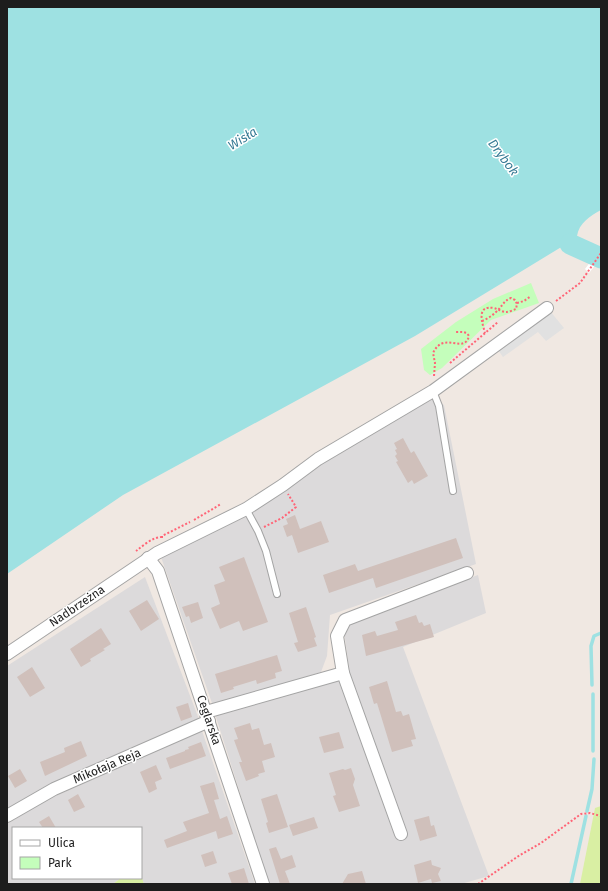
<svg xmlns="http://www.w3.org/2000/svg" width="608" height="891" viewBox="0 0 608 891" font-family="'Fira Sans',sans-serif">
<rect width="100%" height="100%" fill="#f0e8e2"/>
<g fill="#dcdadb">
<polygon points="430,398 444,405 476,564 330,615 327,656 321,672 213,706 161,557"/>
<polygon points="478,575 486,613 403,647 489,876 461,884 269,884 215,714 350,676 343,624"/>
<polygon points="145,577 200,722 7,812 7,666"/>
<polygon points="202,731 255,884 144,884 141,875 141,828 13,828 13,878 121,878 113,884 7,884 7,824 46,800"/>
</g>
<g fill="#d9efa3">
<polygon points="601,806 601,884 580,884 595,808"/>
<polygon points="141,875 144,884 113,884 121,878 141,878"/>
</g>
<polygon fill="#c4febb" points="531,283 539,303 491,320 442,368 430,375 424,370 421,349 456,322 493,299"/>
<polygon fill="#e1e1e1" points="550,311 564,328 546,341 538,332 503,357 498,350"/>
<path fill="#9ee1e2" d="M7 7H601V210C590 216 579 223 577 236L586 246 598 251 592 260 575 254 563 246 415 336 123 495 7 574Z"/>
<polygon fill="#fff" points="601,248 601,258 589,273 585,269"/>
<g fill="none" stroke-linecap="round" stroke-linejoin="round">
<g stroke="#9ee1e2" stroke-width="3.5">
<polyline points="592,685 591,646 594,636 601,633"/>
<polyline points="593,694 593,751"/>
<polyline points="587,811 592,789 594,759"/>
<polyline points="571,884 586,816"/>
</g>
<polyline stroke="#9ee1e2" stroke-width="21" points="570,244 601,258"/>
</g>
<g fill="#d0c0bb">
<polygon points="403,438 411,453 414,451 428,476 414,484 412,480 408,483 396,462 398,461 395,456 397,454 395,450 397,449 394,443"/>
<polygon points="295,515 300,529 321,521 329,542 298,553 292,535 287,537 283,526 288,524 286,519"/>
<polygon points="456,538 463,558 376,588 373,578 329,593 323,575 355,564 358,571"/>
<polygon points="244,557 268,622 243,631 239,621 220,629 211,608 220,604 214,585 225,581 219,567"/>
<polygon points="147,600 159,619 141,631 129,611"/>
<polygon points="198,602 203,618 191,623 189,616 186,617 182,607"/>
<polygon points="306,607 316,637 314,638 317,646 298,652 294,643 298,642 289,613"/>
<polygon points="416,615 419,623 422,622 424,626 430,624 434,637 366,656 362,635 375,631 377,636 398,630 395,622"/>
<polygon points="101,628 111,644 103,649 105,650 90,659 91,661 81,667 70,649"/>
<polygon points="277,655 282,671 275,673 276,678 257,684 256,680 233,687 234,689 221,693 215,674"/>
<polygon points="32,667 45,688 30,697 17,677"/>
<polygon points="387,681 396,712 401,711 403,716 409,714 416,739 411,740 413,746 392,752 377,703 374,704 369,687"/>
<polygon points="188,703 192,717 181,721 176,707"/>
<polygon points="250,723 252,730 259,728 264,745 271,743 275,757 262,761 265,772 258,774 259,776 246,781 239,762 242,762 234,740 238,739 234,728"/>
<polygon points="339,732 344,748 324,753 319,737"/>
<polygon points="81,741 87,756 45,776 40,762 65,752 64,748"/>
<polygon points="201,742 206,756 170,769 166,758 185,751 185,750 189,749 188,747"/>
<polygon points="156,765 162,779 155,782 157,789 149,793 140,772"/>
<polygon points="351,768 355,779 353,785 360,806 339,812 333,796 336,795 329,773 343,769 345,770"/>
<polygon points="20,769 27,781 15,788 8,776"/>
<polygon points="214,782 219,799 214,800 220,819 227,816 233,834 218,839 216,831 167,848 164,840 187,831 183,822 209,813 200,786"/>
<polygon points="78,794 85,807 74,812 68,800"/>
<polygon points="277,794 288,827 269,833 266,823 268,822 261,799"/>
<polygon points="49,816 56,828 43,828 39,822"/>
<polygon points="429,816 431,826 434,825 437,836 420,841 414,820"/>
<polygon points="314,817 318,828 293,836 289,825"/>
<polygon points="276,847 281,859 292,855 296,867 285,871 290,884 280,884 269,849"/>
<polygon points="213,851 217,863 205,867 201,855"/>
<polygon points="431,860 432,865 441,868 438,874 441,881 432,883 431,879 418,883 414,865"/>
<polygon points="244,868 249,884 232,884 228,873"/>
<polygon points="362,871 366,884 342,884 348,874"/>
</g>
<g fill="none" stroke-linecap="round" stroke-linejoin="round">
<defs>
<g id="service">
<polyline points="433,391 439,406 453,491"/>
<polyline points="246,509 258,531 266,551 277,594"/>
</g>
<g id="minor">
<polyline points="148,558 158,571 263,884"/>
<polyline points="7,654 157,553 246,509 283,485 318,459 433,391 547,308"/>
<polyline points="343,673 401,834"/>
<polyline points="206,712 343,673 337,636 345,620 467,573"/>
<polyline points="7,816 54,789 209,721"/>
</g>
</defs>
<use href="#service" stroke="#a4a4a4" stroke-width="8"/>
<use href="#minor" stroke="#a4a4a4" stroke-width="14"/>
<g stroke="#ff6476" stroke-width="2" stroke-dasharray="2 2" stroke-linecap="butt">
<polyline points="556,301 580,283 601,253"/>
<polyline points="517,303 524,301 531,296"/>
<path d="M482 321C487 319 492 316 496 312 502 307 503 301 511 298L515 300 517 304 516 309C513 310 509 312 506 312 502 312 498 309 494 308 476 305 482 322 485 333"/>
<polyline points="450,363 498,322"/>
<path d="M434 376 435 363 433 353C444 330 464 355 469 336 466 331 461 332 456 332"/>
<polyline points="194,520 221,504"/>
<polyline points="264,527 282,518 296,507 288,494"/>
<polyline points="162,538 162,536 190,522"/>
<path d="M136 551C143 546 152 537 162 537"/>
<polyline points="478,884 520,855 541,843 581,814 590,813 601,816"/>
</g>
<use href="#service" stroke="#fff" stroke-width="6"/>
<use href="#minor" stroke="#fff" stroke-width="12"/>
</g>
<g text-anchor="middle" stroke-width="3" stroke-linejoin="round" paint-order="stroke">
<g font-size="12" fill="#1d1d1d" stroke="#fff">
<text transform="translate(77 606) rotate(-34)" y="4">Nadbrzeżna</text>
<text transform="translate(209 720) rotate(71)" y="4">Ceglarska</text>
<text transform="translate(107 766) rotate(-23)" y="4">Mikołaja Reja</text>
</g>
<g font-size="13" font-style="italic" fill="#377b95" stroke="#fff">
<text transform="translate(242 138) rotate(-32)" y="5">Wisła</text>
<text transform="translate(504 157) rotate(53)" y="5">Drybok</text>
</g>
</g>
<rect width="608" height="891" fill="none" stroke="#1d1d1d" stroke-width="16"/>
<rect x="12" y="827" width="130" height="52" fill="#ffffff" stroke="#a5a5a5"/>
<rect x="20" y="840" width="20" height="6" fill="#ffffff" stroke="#a5a5a5"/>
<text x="48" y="847" font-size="12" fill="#1d1d1d">Ulica</text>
<rect x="20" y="857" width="20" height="12" fill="#c4febb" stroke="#a5a5a5"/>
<text x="48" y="867" font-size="12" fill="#1d1d1d">Park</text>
</svg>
